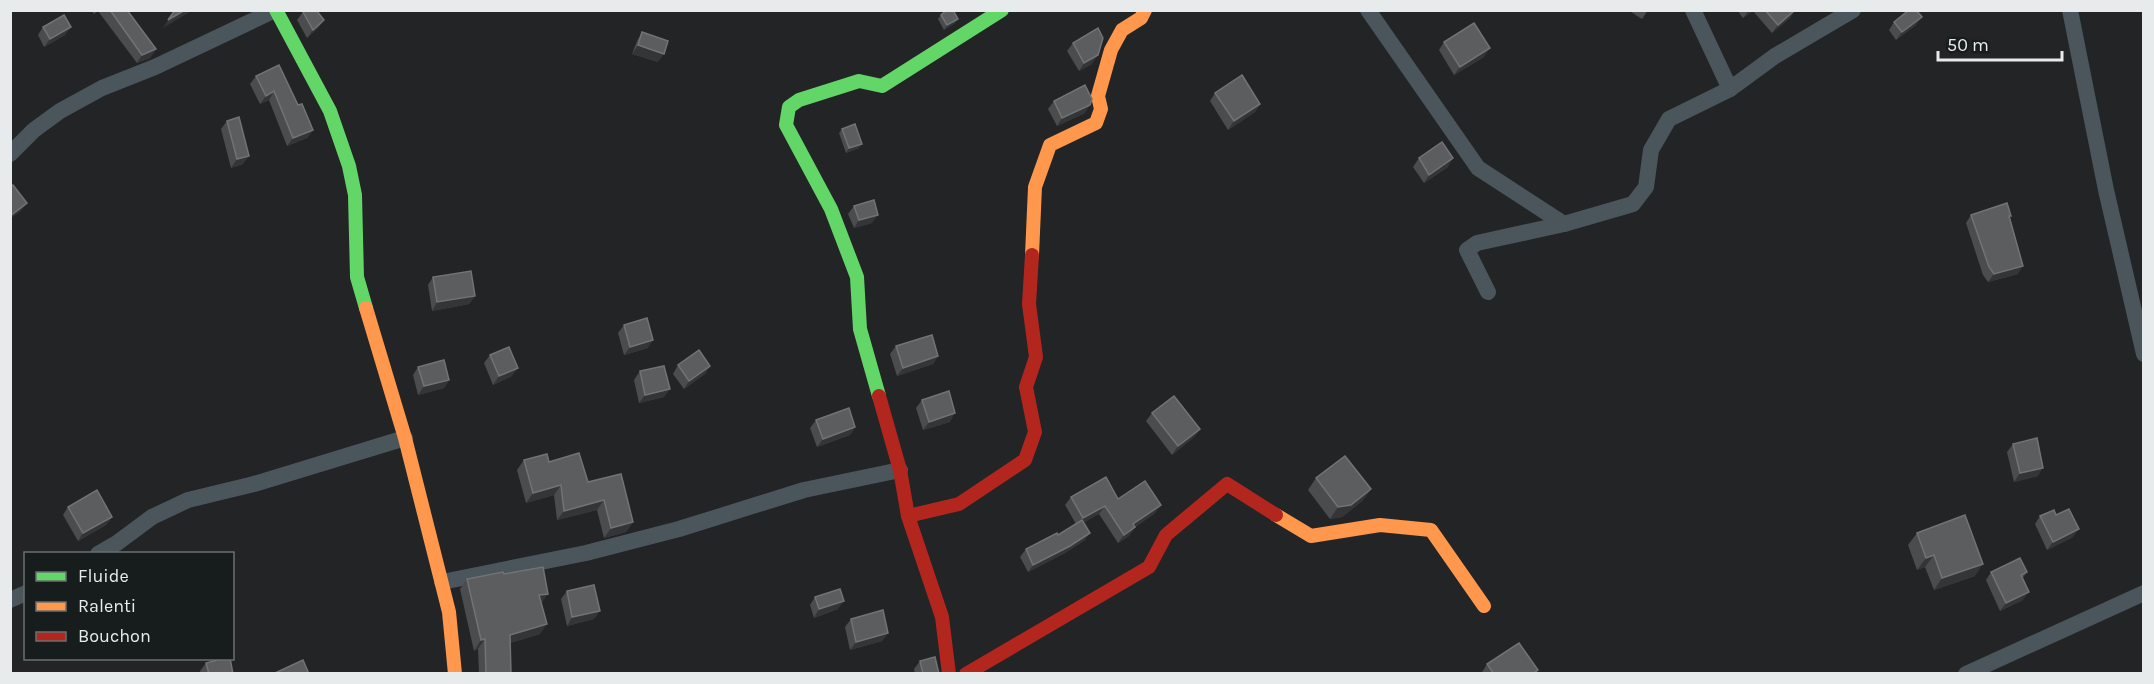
<svg xmlns="http://www.w3.org/2000/svg" width="2154" height="684" viewBox="0 0 2154 684" font-family="Karla,sans-serif">
<rect width="100%" height="100%" fill="#222426"/>
<g fill="none" stroke-linecap="round" stroke-linejoin="round">
<g stroke="#4a565b" stroke-width="16">
<polyline points="1368,10 1478,168 1564,224"/>
<polyline points="1693,10 1730,89 1775,56 1853,10"/>
<polyline points="2070,10 2106,190 2144,354"/>
<polyline points="10,154 34,130 60,111 102,88 155,67 275,10"/>
<polyline points="1488,292 1467,250 1477,243 1564,224 1633,204 1646,187 1651,150 1669,119 1730,89"/>
<polyline points="98,554 117,543 152,517 188,500 254,484 405,438"/>
<polyline points="442,582 586,553 679,529 804,490 900,470"/>
<polyline points="10,600 26,593"/>
<polyline points="1966,674 2144,593"/>
</g>
<g stroke="#63d668" stroke-width="14">
<polyline points="276,10 330,111 349,166 355,195 357,277 366,308"/>
<polyline points="879,396 860,329 857,277 831,209 786,125 789,107 799,100 859,81 882,86 1002,10"/>
</g>
<g stroke="#ff974d" stroke-width="14">
<polyline points="1032,255 1035,187 1050,145 1096,123 1101,109 1098,96 1111,50 1122,30 1141,18 1145,10"/>
<polyline points="366,308 405,438 449,612 455,674"/>
<polyline points="1276,515 1311,536 1380,525 1431,530 1484,606"/>
</g>
<g stroke="#b3261e" stroke-width="14">
<polyline points="879,396 900,470 908,516 942,617 949,674"/>
<polyline points="908,516 959,504 1025,460 1035,432 1026,387 1036,357 1029,304 1032,255"/>
<polyline points="966,674 1149,567 1166,535 1227,484 1276,515"/>
</g>
</g>
<g fill="#4a4c4e">
<polygon points="91,10 127,10 156,49 150,58 137,63 98,11 94,14"/>
<polygon points="943,10 953,10 958,19 955,23 944,30 938,19 941,15 944,13"/>
<polygon points="1628,10 1648,10 1642,19"/>
<polygon points="1737,10 1795,10 1790,18 1772,33 1753,11 1743,18"/>
<polygon points="303,12 324,20 318,28 307,38 297,20"/>
<polygon points="1894,22 1916,25 1896,40 1889,30"/>
<polygon points="43,27 65,35 44,47 38,35"/>
<polygon points="642,32 658,62 632,54 637,41"/>
<polygon points="1444,42 1484,57 1454,75 1439,50"/>
<polygon points="1073,43 1092,64 1079,71 1067,51"/>
<polygon points="256,76 298,105 313,130 307,138 287,146 269,100 260,104 250,84"/>
<polygon points="1215,93 1260,104 1255,112 1228,130 1210,101"/>
<polygon points="1054,101 1085,113 1057,126 1048,109"/>
<polygon points="227,121 243,164 231,168 221,129"/>
<polygon points="842,129 859,148 846,153 839,133"/>
<polygon points="1419,158 1448,167 1424,183 1413,167"/>
<polygon points="854,206 872,223 854,228 848,214"/>
<polygon points="1971,215 2010,218 2018,274 1988,282 1983,275 1966,223"/>
<polygon points="433,277 475,296 469,304 432,311 428,285"/>
<polygon points="624,325 648,348 624,355 618,333"/>
<polygon points="896,346 938,356 933,364 897,376 890,354"/>
<polygon points="490,355 512,376 493,385 484,363"/>
<polygon points="678,365 710,366 705,374 684,389 673,374"/>
<polygon points="418,367 449,380 444,388 418,395 413,375"/>
<polygon points="640,371 664,397 639,403 634,380"/>
<polygon points="922,400 950,422 923,430 916,408"/>
<polygon points="1152,413 1200,429 1194,437 1172,455 1146,421"/>
<polygon points="816,420 855,427 850,435 817,447 810,428"/>
<polygon points="2013,444 2038,476 2014,482 2007,452"/>
<polygon points="524,460 549,462 588,482 633,522 626,532 604,538 597,510 557,520 554,495 526,503 517,470"/>
<polygon points="1316,478 1371,489 1362,501 1342,517 1330,519 1308,490"/>
<polygon points="1071,497 1118,499 1155,513 1135,527 1129,536 1118,543 1099,514 1084,522 1085,540 1065,553 1028,572 1020,557 1026,549 1058,535 1076,524 1065,505"/>
<polygon points="68,507 112,517 106,525 78,541 63,515"/>
<polygon points="2056,515 2073,537 2047,550 2035,524 2040,516"/>
<polygon points="1917,533 1975,576 1934,590 1925,567 1917,570 1908,545"/>
<polygon points="1991,572 2027,572 2022,579 2023,600 2000,611 1986,580"/>
<polygon points="504,574 541,603 540,634 510,643 511,674 479,674 478,649 474,651 460,589 467,579"/>
<polygon points="567,591 594,619 567,626 561,599"/>
<polygon points="815,597 838,609 814,618 810,605"/>
<polygon points="851,619 888,633 882,641 850,650 845,627"/>
<polygon points="920,661 939,674 915,674 914,669"/>
<polygon points="206,663 233,674 201,674 200,671"/>
<polygon points="1487,664 1538,670 1535,674 1481,674"/>
</g>
<g fill="#333537">
<polygon points="185,10 193,10 163,28 168,20"/>
<polygon points="1749,10 1753,11 1743,18"/>
<polygon points="1795,10 1790,18 1772,33 1778,25"/>
<polygon points="1922,17 1916,25 1896,40 1902,32"/>
<polygon points="958,19 955,23 944,30 947,25"/>
<polygon points="324,20 318,28 307,38 313,30"/>
<polygon points="71,27 65,35 44,47 50,39"/>
<polygon points="638,45 664,54 658,62 632,54"/>
<polygon points="1490,48 1484,57 1454,75 1460,67"/>
<polygon points="156,49 150,58 137,63 142,55"/>
<polygon points="1098,55 1092,64 1079,71 1084,63"/>
<polygon points="274,91 269,100 260,104 266,96"/>
<polygon points="1260,104 1255,112 1228,130 1234,121"/>
<polygon points="1090,105 1085,113 1057,126 1062,118"/>
<polygon points="313,130 307,138 287,146 293,138"/>
<polygon points="862,144 859,148 846,153 849,148"/>
<polygon points="249,156 243,164 231,168 237,159"/>
<polygon points="1453,158 1448,167 1424,183 1429,175"/>
<polygon points="27,203 21,211 10,219 10,216"/>
<polygon points="878,215 872,223 854,228 859,220"/>
<polygon points="2023,266 2018,274 1988,282 1994,274"/>
<polygon points="475,296 469,304 432,311 437,302"/>
<polygon points="653,340 648,348 624,355 630,347"/>
<polygon points="938,356 933,364 897,376 903,368"/>
<polygon points="710,366 705,374 684,389 689,381"/>
<polygon points="518,368 512,376 493,385 499,376"/>
<polygon points="449,380 444,388 418,395 424,386"/>
<polygon points="670,389 664,397 639,403 645,395"/>
<polygon points="955,413 950,422 923,430 929,422"/>
<polygon points="855,427 850,435 817,447 823,439"/>
<polygon points="1200,429 1194,437 1172,455 1178,446"/>
<polygon points="2043,468 2038,476 2014,482 2020,473"/>
<polygon points="561,485 554,495 526,503 533,493"/>
<polygon points="1371,489 1362,501 1342,517 1330,519 1338,507"/>
<polygon points="604,500 597,510 557,520 564,511"/>
<polygon points="1161,505 1155,513 1127,532 1133,524"/>
<polygon points="1105,506 1099,514 1078,526 1083,518"/>
<polygon points="112,517 106,525 78,541 83,533"/>
<polygon points="633,522 626,532 604,538 611,528"/>
<polygon points="1135,527 1129,536 1118,543 1124,535"/>
<polygon points="2079,529 2073,537 2047,550 2053,542"/>
<polygon points="1090,533 1085,540 1065,553 1028,572 1033,565"/>
<polygon points="1934,555 1925,567 1917,570 1926,558"/>
<polygon points="1983,564 1975,576 1934,590 1942,578"/>
<polygon points="2029,592 2023,600 2000,611 2006,603"/>
<polygon points="548,594 541,604 539,595"/>
<polygon points="844,601 838,609 814,618 819,609"/>
<polygon points="600,611 594,619 567,626 572,617"/>
<polygon points="547,624 540,634 503,645 510,635"/>
<polygon points="888,633 882,641 850,650 856,642"/>
<polygon points="485,639 478,649 474,651 481,640"/>
</g>
<g fill="#5b5d5f" stroke="#717375" stroke-width="1.5">
<polygon points="110,10 127,10 156,49 142,55"/>
<polygon points="175,10 185,10 168,20"/>
<polygon points="305,10 316,10 324,20 313,30 303,12"/>
<polygon points="947,10 953,10 958,19 947,25 941,15"/>
<polygon points="1765,10 1795,10 1778,25"/>
<polygon points="1909,10 1916,10 1922,17 1902,32 1894,22"/>
<polygon points="64,15 71,27 50,39 43,27"/>
<polygon points="1474,23 1490,48 1460,67 1444,42"/>
<polygon points="1098,28 1103,38 1098,55 1084,63 1073,43"/>
<polygon points="642,32 668,41 664,54 638,45"/>
<polygon points="279,65 298,105 302,104 313,130 293,138 274,91 266,96 256,76"/>
<polygon points="1242,75 1260,104 1234,121 1215,93"/>
<polygon points="1085,85 1092,99 1090,105 1062,118 1054,101"/>
<polygon points="239,117 249,156 237,159 227,121"/>
<polygon points="855,124 862,144 849,148 842,129"/>
<polygon points="1442,142 1453,158 1429,175 1419,158"/>
<polygon points="13,185 27,203 10,216 10,187"/>
<polygon points="874,200 878,215 859,220 854,206"/>
<polygon points="2007,203 2011,216 2009,216 2023,266 1994,274 1989,267 1971,215"/>
<polygon points="471,271 475,296 437,302 433,277"/>
<polygon points="647,318 653,340 630,347 624,325"/>
<polygon points="932,335 938,356 903,368 896,346"/>
<polygon points="509,347 518,368 499,376 490,355"/>
<polygon points="699,350 710,366 689,381 678,365"/>
<polygon points="444,360 449,380 424,386 418,367"/>
<polygon points="664,366 670,389 645,395 640,371"/>
<polygon points="949,391 955,413 929,422 922,400"/>
<polygon points="1174,396 1200,429 1178,446 1152,413"/>
<polygon points="849,408 855,427 823,439 816,420"/>
<polygon points="2037,438 2043,468 2020,473 2013,444"/>
<polygon points="579,453 588,482 621,474 633,522 611,528 604,500 564,511 561,485 533,493 524,460 547,454 549,462"/>
<polygon points="1345,456 1371,489 1351,505 1338,507 1316,478"/>
<polygon points="1106,477 1118,499 1145,481 1161,505 1133,524 1135,527 1124,535 1105,506 1083,518 1071,497"/>
<polygon points="97,490 112,517 83,533 68,507"/>
<polygon points="2069,509 2079,529 2053,542 2040,516 2054,510 2056,515"/>
<polygon points="1965,515 1983,564 1942,578 1934,555 1926,558 1917,533"/>
<polygon points="1082,520 1090,533 1070,546 1033,565 1026,549 1057,533 1058,535"/>
<polygon points="2020,558 2027,572 2021,575 2029,592 2006,603 1991,572"/>
<polygon points="543,567 548,594 539,595 547,624 510,635 511,674 486,674 485,639 481,640 467,579 503,572 504,574"/>
<polygon points="594,585 600,611 572,617 567,591"/>
<polygon points="840,589 844,601 819,609 815,597"/>
<polygon points="883,610 888,633 856,642 851,619"/>
<polygon points="1519,643 1538,670 1532,674 1494,674 1487,664"/>
<polygon points="935,657 939,674 923,674 920,661"/>
<polygon points="225,658 230,658 233,674 209,674 206,663"/>
<polygon points="303,660 309,674 273,674"/>
</g>
<rect width="2154" height="684" fill="none" stroke="#e8ebec" stroke-width="24"/>
<rect x="24" y="552" width="210" height="108" fill="#171c1d" stroke="#6b6f70" stroke-width="1.5"/>
<rect x="36" y="572" width="30" height="9" fill="#63d668" stroke="#6b6f70" stroke-width="1.5"/>
<text x="78" y="582" font-size="18" fill="#e8ebec">Fluide</text>
<rect x="36" y="602" width="30" height="9" fill="#ff974d" stroke="#6b6f70" stroke-width="1.5"/>
<text x="78" y="612" font-size="18" fill="#e8ebec">Ralenti</text>
<rect x="36" y="632" width="30" height="9" fill="#b3261e" stroke="#6b6f70" stroke-width="1.5"/>
<text x="78" y="642" font-size="18" fill="#e8ebec">Bouchon</text>
<path d="M1938 51v9h124v-9" fill="none" stroke="#e8ebec" stroke-width="3"/>
<text x="1947" y="51" font-size="18" fill="#e8ebec" stroke="#171c1d" stroke-width="4.5" paint-order="stroke">50 m</text>
</svg>
